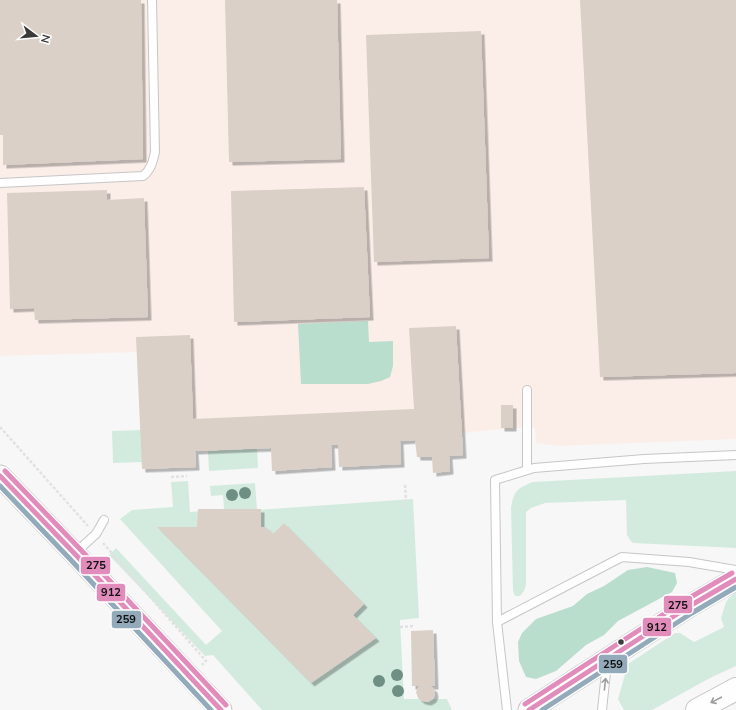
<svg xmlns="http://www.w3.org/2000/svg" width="736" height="710" viewBox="0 0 736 710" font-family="Mulish,sans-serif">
<defs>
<filter id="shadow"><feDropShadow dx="3.5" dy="3.5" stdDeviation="0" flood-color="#0004"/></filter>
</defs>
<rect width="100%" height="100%" fill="#f7f7f7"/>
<polygon fill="#fbeee8" points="0,0 736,0 736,439 558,446 536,443 535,428 527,427 462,433 463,455 449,456 450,471 433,473 432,457 417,457 415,440 400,441 401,464 339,467 338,445 331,445 332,467 272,471 271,448 195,451 196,467 142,469 137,352 0,356"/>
<g fill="#d3ebdf">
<polygon points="141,430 142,462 113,463 112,431"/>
<polygon points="257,449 258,468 209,471 208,451"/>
<path d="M736 471V548L633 543 630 540 627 535 626 500 545 503 531 508 526 512V584L524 591 520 596H515L513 591 511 508C514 491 517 488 533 482Z"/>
<polygon points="188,481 190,512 224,509 223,495 211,496 210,486 255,483 257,510 413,499 419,618 400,620 404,699 447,699 452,710 262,710 213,655 205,656 109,555 116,548 206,645 222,631 120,519 132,510 173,507 171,482"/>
<polygon points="736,592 736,666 710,678 652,710 624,710 618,699 628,664 675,633 680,633 694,642 724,627 721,618 726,602 729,598"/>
</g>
<g fill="#b9decd">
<polygon points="368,321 369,342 393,341 393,366 390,377 381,381 368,384 301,384 298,324"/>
<polygon points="647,567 675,573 677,583 672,592 618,621 604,635 586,645 556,671 536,679 526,677 519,661 518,642 522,633 536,619 573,606 587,594 604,586 628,570"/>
</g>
<g fill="#dad0c8" filter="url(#shadow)">
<polygon points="0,0 141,0 143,159 3,165 3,135 0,135"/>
<polygon points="225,0 337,0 341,159 229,162"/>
<polygon points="580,0 736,0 736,373 600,377"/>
<polygon points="481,31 489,258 374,262 366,35"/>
<polygon points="364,187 370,317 234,322 231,191"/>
<polygon points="107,190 107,200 144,198 148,317 35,320 34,308 10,309 7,193"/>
<polygon points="456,326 463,455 449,456 450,471 433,473 432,457 417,457 415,440 400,441 401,464 339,467 338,445 331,445 332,467 272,471 271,448 195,451 196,467 142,469 136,337 190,335 193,419 414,409 409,328"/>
<rect x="501" y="405" width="12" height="23"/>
<polygon points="198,509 261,509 261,527 266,527 273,534 284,523 364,604 353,615 376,638 311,683 157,527 197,527"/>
<polygon points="433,630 435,686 430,686 434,689 435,694 433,699 428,702 422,701 418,698 416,692 419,686 412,686 411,631"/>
</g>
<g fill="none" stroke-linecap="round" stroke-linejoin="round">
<defs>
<g id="service">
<path d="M0 183 143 176C151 170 153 161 155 152L152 0"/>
<polyline points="527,469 527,390"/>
<polyline points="75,553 96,534 104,520"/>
<polyline points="497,622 622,557 689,562 736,570"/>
<polyline points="507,710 497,622 495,480 534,468 644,459 736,455"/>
<polyline points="602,710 607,663"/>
</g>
<g id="tertiary">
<polyline points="0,476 75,554 221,710"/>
<polyline points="529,710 688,607 736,579"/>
</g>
<polyline id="secondary" points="697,710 736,689"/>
</defs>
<use href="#service" stroke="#c6c6c6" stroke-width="10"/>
<use href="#tertiary" stroke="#c6c6c6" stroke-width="23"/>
<use href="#secondary" stroke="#c6c6c6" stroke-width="24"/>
<g stroke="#e1e1e2" stroke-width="2.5" stroke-dasharray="3 2" stroke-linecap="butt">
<polyline points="0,427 88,526"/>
<polyline points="171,477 187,476"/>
<polyline points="401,506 406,500 405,483"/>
<polyline points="103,543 206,661 202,665"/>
<polyline points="400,627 413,626"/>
</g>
<use href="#service" stroke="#fefefe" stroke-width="8"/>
<use href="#tertiary" stroke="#fefefe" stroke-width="21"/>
<use href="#secondary" stroke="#fefefe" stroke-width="22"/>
<defs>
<g id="bus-1">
<polyline points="0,476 75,554 221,710"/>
<polyline points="529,710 688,607 736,579"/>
</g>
<g id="bus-2">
<polyline points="0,486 70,559 211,710"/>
<polyline points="542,710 692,613 736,587"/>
</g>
<g id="bus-3">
<polyline points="5,471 80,549 226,705"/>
<polyline points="525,704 684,601 732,573"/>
</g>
</defs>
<use href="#bus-1" stroke="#fff" stroke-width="8"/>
<use href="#bus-2" stroke="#fff" stroke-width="8"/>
<use href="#bus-3" stroke="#fff" stroke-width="8"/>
<use href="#bus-1" stroke="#e18cbb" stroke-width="5"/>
<use href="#bus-2" stroke="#92aaba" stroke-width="5"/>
<use href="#bus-3" stroke="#e18cbb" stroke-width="5"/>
</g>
<g fill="#6f8f84">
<circle cx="245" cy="493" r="6"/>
<circle cx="232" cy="495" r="6"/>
<circle cx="397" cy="675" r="6"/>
<circle cx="379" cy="681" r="6"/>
<circle cx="398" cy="691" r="6"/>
</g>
<defs><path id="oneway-shaft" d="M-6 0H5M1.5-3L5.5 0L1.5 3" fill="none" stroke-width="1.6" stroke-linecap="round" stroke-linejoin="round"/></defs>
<g stroke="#9c9c9c">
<use href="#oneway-shaft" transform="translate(605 684) rotate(-84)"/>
<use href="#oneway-shaft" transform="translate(716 700) rotate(152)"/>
</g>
<circle fill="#3a3a3b" stroke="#fff" stroke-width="1.5" cx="621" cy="642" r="3.5"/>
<g stroke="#fff" stroke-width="1.5">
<rect x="80" y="556" width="31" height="19" rx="4" fill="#e18cbb"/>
<rect x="96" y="583" width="30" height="19" rx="4" fill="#e18cbb"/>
<rect x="663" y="595" width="30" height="19" rx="4" fill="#e18cbb"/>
<rect x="111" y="610" width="31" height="19" rx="4" fill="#92aaba"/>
<rect x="642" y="617" width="30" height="20" rx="4" fill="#e18cbb"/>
<rect x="598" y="654" width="30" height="20" rx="4" fill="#92aaba"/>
</g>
<g font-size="11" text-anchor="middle" font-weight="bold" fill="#111">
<text x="96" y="569">275</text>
<text x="111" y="596">912</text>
<text x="678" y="609">275</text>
<text x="126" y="623">259</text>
<text x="657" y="631">912</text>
<text x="613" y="668">259</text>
</g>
<g transform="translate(36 36) rotate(106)" stroke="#ffffff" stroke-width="3" paint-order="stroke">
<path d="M0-3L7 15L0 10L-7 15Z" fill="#3a3a3b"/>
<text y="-6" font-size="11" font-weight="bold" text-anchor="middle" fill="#3a3a3b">N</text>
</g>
</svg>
